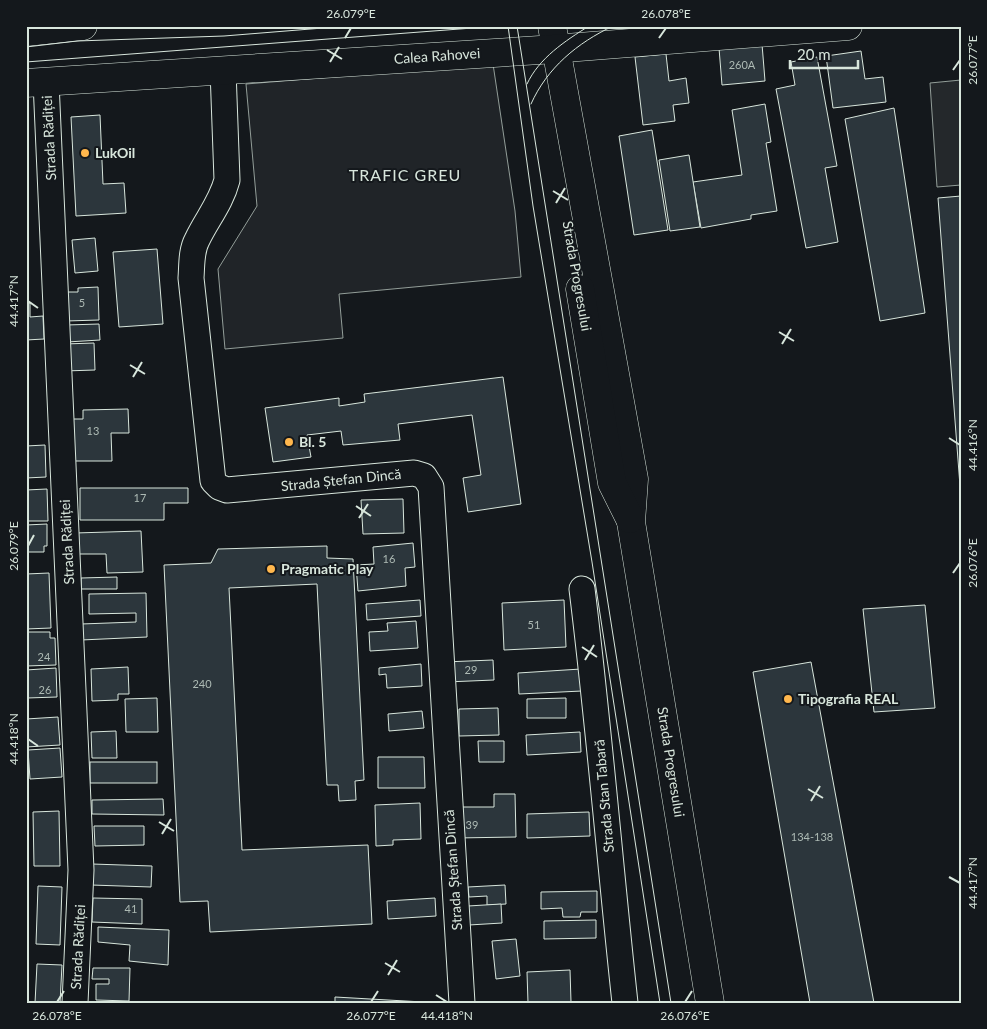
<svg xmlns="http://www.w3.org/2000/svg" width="987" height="1029" viewBox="0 0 987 1029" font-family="Lato,sans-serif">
<rect width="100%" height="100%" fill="#14181c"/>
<polygon fill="#202428" stroke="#939e99" points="493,64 515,211 521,277 339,294 343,338 225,349 218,269 257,206 246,84"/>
<polygon fill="#24282b" stroke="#939e99" points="961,80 961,185 937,187 930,83"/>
<g fill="#2c363c" stroke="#d8e6dc">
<polygon points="762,44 765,81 722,85 719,48"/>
<polygon points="861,51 865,79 883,77 886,102 833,108 826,56"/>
<polygon points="666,54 669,81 686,78 689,103 673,105 675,121 643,125 635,57"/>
<polygon points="817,57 837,166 825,168 838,242 806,248 776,89 795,85 791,62"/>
<polygon points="765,104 771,142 766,143 777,211 751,215 751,219 701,228 693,182 742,175 732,110"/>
<polygon points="894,108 925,313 880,321 845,119"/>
<polygon points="100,115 103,184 124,183 126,213 76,216 71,117"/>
<polygon points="652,130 668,230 634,235 619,136"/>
<polygon points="689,155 700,227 670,231 659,160"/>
<polygon points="961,196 961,499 938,198"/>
<polygon points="95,238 98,271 75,273 72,240"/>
<polygon points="157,249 163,324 119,327 113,252"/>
<polygon points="98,287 99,320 66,321 65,292 78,292 78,288"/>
<polygon points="26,303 30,303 30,317 43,316 44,339 26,340"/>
<polygon points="99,324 100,340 67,342 66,325"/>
<polygon points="94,343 95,370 64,371 64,344"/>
<polygon points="503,377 521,504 468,512 463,478 481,475 472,415 398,424 400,440 343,445 341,431 307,435 311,457 273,462 265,408 339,398 339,406 365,402 364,394"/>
<polygon points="128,409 129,433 111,433 112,461 73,461 72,419 83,419 83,410"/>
<polygon points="45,445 46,477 26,478 26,446"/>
<polygon points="80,488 188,488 188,503 164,503 164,520 80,520"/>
<polygon points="47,489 48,521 26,521 26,490"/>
<polygon points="403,499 404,533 363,534 361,500"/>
<polygon points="47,524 47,546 44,546 44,552 26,552 26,525"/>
<polygon points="141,531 143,572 107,573 106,554 76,554 75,533"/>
<polygon points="413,543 415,567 405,568 406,586 358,591 356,565 374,564 373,547"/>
<polygon points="327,546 327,558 353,559 364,780 355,781 356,800 339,801 338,785 327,785 317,584 229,588 242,850 368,845 372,924 210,932 208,901 180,902 164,565 211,563 218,549"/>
<polygon points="49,573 51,628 26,629 26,574"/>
<polygon points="117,577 117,589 81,589 81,578"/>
<polygon points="146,593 147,637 81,640 81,624 136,622 136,613 89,614 89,594"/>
<polygon points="420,600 421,616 367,620 366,604"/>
<polygon points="564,600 566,647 504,650 502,603"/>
<polygon points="925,605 935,708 874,712 863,609"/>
<polygon points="416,621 418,648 370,651 369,632 388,631 387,623"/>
<polygon points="26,632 50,632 50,638 55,638 56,665 26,666"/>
<polygon points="493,660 494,680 446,682 444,662"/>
<polygon points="811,662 874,1003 810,1003 753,672"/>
<polygon points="421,664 422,686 387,688 386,674 379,675 379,668"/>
<polygon points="128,667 129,694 118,694 118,700 92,701 91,669"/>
<polygon points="56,668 57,697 27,698 26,670"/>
<polygon points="581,669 582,691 519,694 518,673"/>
<polygon points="157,698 158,732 126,732 125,699"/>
<polygon points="566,698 566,718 527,718 527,699"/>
<polygon points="498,708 499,735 459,736 459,709"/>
<polygon points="422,711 424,728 389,731 388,714"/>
<polygon points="58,717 60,745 26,747 26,719"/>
<polygon points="116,731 117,758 92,758 91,732"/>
<polygon points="580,732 581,752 527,755 526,735"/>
<polygon points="478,741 504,741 504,762 479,762"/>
<polygon points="60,748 62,777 30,779 28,750"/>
<polygon points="378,757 424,757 425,788 378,788"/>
<rect x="90" y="762" width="67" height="21"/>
<polygon points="494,794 515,794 516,837 456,838 456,807 494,807"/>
<polygon points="163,799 164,815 92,814 92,800"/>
<polygon points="420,803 421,839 393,840 393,845 376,846 375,805"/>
<polygon points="59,811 60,866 34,866 33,812"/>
<polygon points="589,812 590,836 527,838 527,814"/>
<polygon points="94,826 144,826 144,845 95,846"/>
<polygon points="92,864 152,866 151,887 91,885"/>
<polygon points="505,885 506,904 487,905 487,896 469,897 468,887"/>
<polygon points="38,886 62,887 60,945 36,944"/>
<polygon points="597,891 597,912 581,912 580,917 563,917 562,908 541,909 541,892"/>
<polygon points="93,898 142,899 142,924 92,922"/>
<polygon points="435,898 436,916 388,919 387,901"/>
<polygon points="501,904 502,923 469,925 468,906"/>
<polygon points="596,920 596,938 544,939 544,921"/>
<polygon points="98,927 169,930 168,965 129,961 130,945 98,942"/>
<polygon points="516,939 520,976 496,979 492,941"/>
<polygon points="37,964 62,965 60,1003 35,1003"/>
<polygon points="93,968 130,968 129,1001 96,1000 96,984 109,984 109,979 92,979"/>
<polygon points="570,970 571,1002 528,1003 527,972"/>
<polygon points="335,997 423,1002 423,1003 335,1003"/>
</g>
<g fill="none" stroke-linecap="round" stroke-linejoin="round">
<defs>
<g id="minor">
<path d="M223 70 227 180C221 203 207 219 197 240 191 251 192 265 191 278L213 481 219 487 227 490 414 473 424 476 431 487 462 1003"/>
<polyline points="46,82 81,870 75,1003"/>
<path d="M582 589C599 726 610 865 625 1003"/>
</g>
<g id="major">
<polyline points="552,26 634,479 631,522 710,1003"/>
<polyline points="26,32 83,26"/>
<polyline points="26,83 540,50 848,26"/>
<polyline points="580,289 612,483 630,519"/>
</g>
</defs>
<use href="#minor" stroke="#d8e6dc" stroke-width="27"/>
<use href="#major" stroke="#d8e6dc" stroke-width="29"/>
<use href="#minor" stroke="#14181c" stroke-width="25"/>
<use href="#major" stroke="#14181c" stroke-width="28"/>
<g stroke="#d8e6dc" stroke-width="1">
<polyline points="508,26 533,206 592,562 660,1003"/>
<polyline points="517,26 671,1003"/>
<polyline points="26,47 77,41 224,36 348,26"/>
<polyline points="26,62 499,26"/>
<path d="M527 84C539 58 565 41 589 26"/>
<path d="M531 104C547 68 577 43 613 26"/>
</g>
</g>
<path fill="none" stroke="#d8e6dc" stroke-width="2" d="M345 38 351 28M659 38 666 28M327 50 342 59M330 62 339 47M953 70 960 60M553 191 568 200M556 203 565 188M28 301 38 308M779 332 794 341M782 344 791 329M130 365 145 374M133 377 142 362M949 438 960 445M356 506 371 516M359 518 368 504M28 546 34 535M953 573 960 563M582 647 597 657M585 660 594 645M28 739 38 746M808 789 823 798M811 801 820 786M159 822 174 831M162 834 171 819M949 877 960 883M385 963 400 972M388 975 397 960M436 995 447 1002M57 1002 64 991M371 1002 378 991M685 1002 692 991"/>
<g fill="#ffb74d" stroke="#14181c" stroke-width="2">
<circle cx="85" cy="153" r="5"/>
<circle cx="289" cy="442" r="5"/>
<circle cx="271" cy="569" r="5"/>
<circle cx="788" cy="699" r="5"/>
</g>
<g text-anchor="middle" stroke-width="4" stroke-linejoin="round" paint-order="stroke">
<g font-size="11" fill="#adbab4">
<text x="742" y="69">260A</text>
<text x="82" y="307">5</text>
<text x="93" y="435">13</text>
<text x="140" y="502">17</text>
<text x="389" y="563">16</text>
<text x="534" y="629">51</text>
<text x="44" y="661">24</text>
<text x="471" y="674">29</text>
<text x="202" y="688">240</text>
<text x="45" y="694">26</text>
<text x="472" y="829">39</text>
<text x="812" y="841">134-138</text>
<text x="131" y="913">41</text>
</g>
<g font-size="14" fill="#d8e6dc" stroke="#14181c">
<text transform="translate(437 56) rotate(-4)" y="5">Calea Rahovei</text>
<text transform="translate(49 138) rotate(-93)" y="5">Strada Rădiței</text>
<text transform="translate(577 276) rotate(80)" y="5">Strada Progresului</text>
<text transform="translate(341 480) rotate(-6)" y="5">Strada Ștefan Dincă</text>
<text transform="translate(67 542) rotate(-93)" y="5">Strada Rădiței</text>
<text transform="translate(671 762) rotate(81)" y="5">Strada Progresului</text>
<text transform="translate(604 796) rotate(-95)" y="5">Strada Stan Tabară</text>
<text transform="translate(453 870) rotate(-94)" y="5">Strada Ștefan Dincă</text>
<text transform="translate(78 947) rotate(-87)" y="5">Strada Rădiței</text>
</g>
<g font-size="14" font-weight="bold" fill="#d8e6dc" stroke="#14181c" text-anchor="start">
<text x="95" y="158">LukOil</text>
<text x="299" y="447">Bl. 5</text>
<text x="281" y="574">Pragmatic Play</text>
<text x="798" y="704">Tipografia REAL</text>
</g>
<g font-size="16" letter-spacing="1" fill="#d8e6dc" stroke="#14181c">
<text x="405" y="181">TRAFIC GREU</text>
</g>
</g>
<rect width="987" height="1029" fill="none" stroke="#14181c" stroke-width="55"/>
<path d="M790 60v8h68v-8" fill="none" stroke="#d8e6dc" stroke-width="2.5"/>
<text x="797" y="60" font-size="15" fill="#d8e6dc" stroke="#14181c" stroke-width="4" paint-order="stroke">20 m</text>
<rect x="28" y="28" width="932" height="974" fill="none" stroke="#d8e6dc" stroke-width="2"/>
<g font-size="12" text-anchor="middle" fill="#d8e6dc">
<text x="351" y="18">26.079°E</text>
<text x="666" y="18">26.078°E</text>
<text transform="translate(973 60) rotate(-90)" y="4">26.077°E</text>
<text transform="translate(14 301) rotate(-90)" y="4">44.417°N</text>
<text transform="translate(973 445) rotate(-90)" y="4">44.416°N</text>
<text transform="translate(14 546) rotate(-90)" y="4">26.079°E</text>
<text transform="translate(973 563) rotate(-90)" y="4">26.076°E</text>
<text transform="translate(14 739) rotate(-90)" y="4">44.418°N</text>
<text transform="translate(973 883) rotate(-90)" y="4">44.417°N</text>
<text x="57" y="1020">26.078°E</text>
<text x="371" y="1020">26.077°E</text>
<text x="447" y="1020">44.418°N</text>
<text x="685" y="1020">26.076°E</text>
</g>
</svg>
